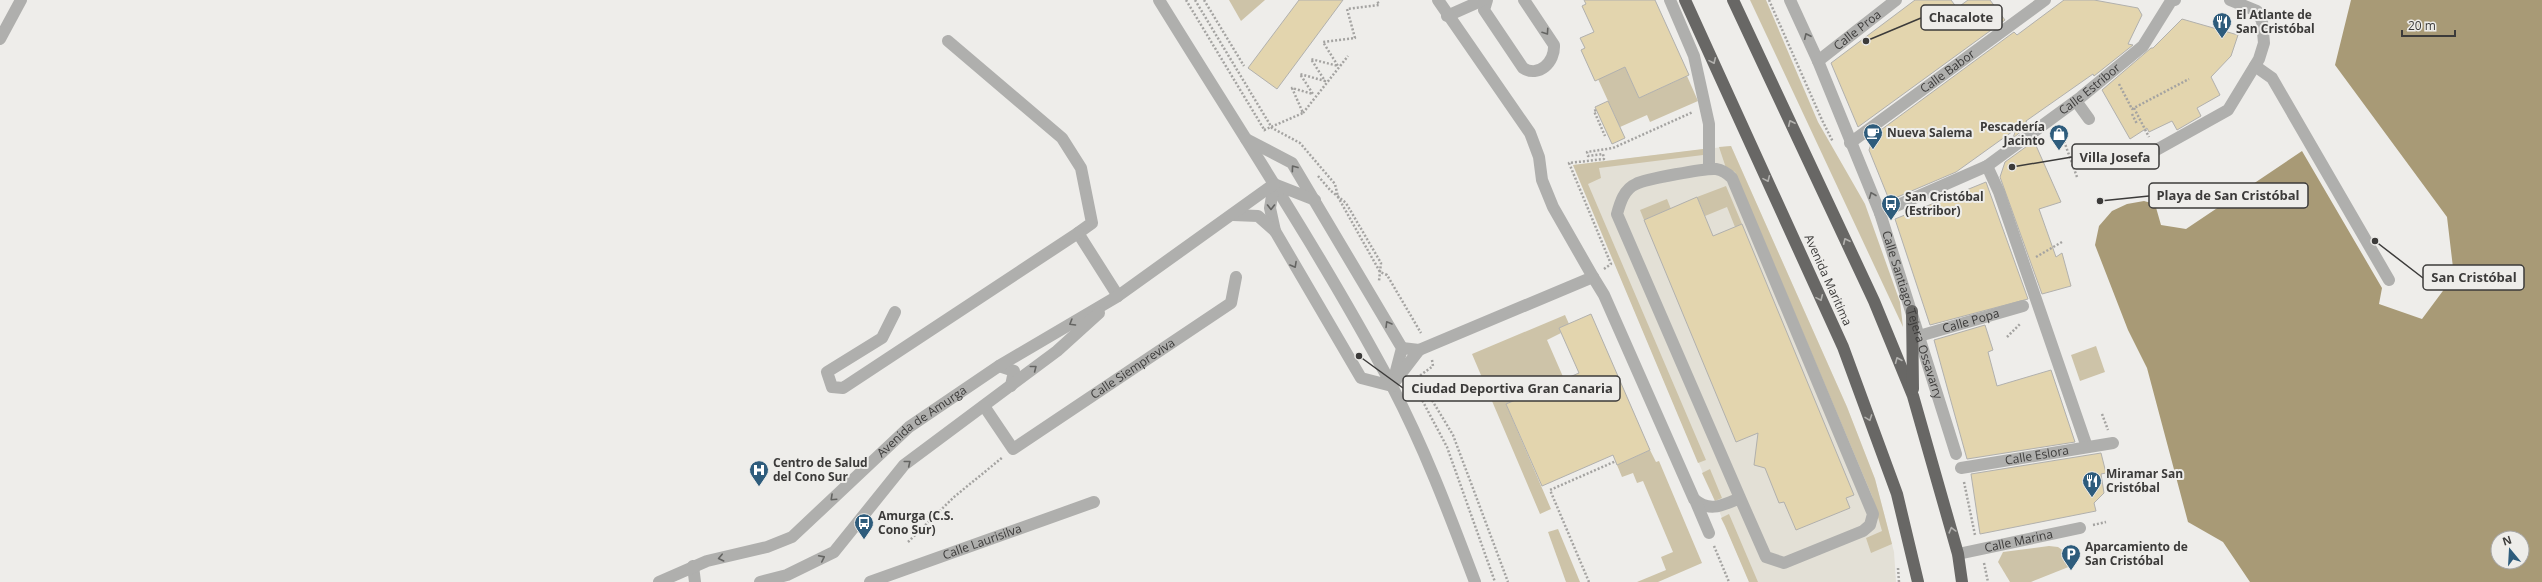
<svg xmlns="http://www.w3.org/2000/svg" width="2542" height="582" viewBox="0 0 2542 582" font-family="'Open Sans',sans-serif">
<rect width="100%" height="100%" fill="#eeedea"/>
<polygon fill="#e3e0d6" points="1731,146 1847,407 1875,479 1894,552 1896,582 1749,582 1573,165"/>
<g fill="#cdc3a8">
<polygon points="1229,0 1265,0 1241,21"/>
<polygon points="1750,0 1766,0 1818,122 1865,204 1900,302 1903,327"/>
<polygon points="1625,67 1639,98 1687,76 1698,101 1650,122 1647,115 1620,127 1598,79"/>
<polygon points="1731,146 1847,407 1875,479 1892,544 1871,553 1866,538 1882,531 1872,496 1735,172 1726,168 1719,147"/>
<polygon points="1703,149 1703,155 1599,168 1601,178 1588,184 1706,460 1698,463 1573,165"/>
<polygon points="1726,186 1742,224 1735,227 1727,207 1705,216 1697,197"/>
<polygon points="1667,199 1671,209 1644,220 1640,210"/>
<polygon points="1565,315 1569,324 1559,328 1561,333 1547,340 1564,379 1506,404 1551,509 1540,514 1472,354"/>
<polygon points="2096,346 2105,372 2080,381 2071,355"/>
<polygon points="1650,450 1656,462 1659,461 1702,563 1658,582 1637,582 1666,570 1661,557 1673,552 1643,481 1637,483 1633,473 1622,477 1617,465"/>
<polygon points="1710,469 1722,498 1715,501 1702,473"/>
<polygon points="1729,514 1758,582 1749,582 1725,526 1721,518"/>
<polygon points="1558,529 1580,582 1566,582 1548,532"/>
<polygon points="2049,546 2058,547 2071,556 2073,562 2071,566 2031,582 2010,582 1998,562 2003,552"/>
</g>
<path fill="#a89a76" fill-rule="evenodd" d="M2351 0H2542V582H2250L2223 542 2188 522 2147 368 2128 330 2095 245 2099 226 2112 211 2127 204 2144 201 2155 204 2161 225 2186 229 2302 151 2382 288 2379 304 2422 319 2454 276 2447 217 2335 65ZM2498 538H2522V562H2498Z"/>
<g fill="#e3d5ae" stroke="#b1b0ad">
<polygon points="1299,0 1343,0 1277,89 1248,68"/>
<polygon points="1584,0 1655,0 1689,75 1639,98 1625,67 1595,81 1581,50 1585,48 1580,38 1594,32 1582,6 1586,4"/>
<polygon points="1915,0 1951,0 1957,8 1968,0 1990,0 2005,20 1858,127 1831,63"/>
<polygon points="2064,0 2094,0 2138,8 2142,15 2128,44 2133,45 2094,76 2093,74 2026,121 2028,126 2013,138 2016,129 1956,172 1895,198 1888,197 1869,150 1874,135 2014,32 2017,35"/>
<polygon points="2182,19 2238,35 2231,56 2211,77 2220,95 2197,108 2201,116 2177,130 2172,121 2149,132 2147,128 2130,139 2102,90 2151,48 2153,48"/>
<polygon points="1608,101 1625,138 1612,144 1595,107"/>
<polygon points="2034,141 2061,202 2039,209 2056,257 2062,253 2071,286 2042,294 2000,177 2005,162"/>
<polygon points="1986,182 2028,299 1930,325 1895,219"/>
<polygon points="1697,197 1713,236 1742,224 1854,495 1846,498 1850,508 1796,530 1784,502 1779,503 1765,468 1754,465 1758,433 1736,442 1644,220"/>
<polygon points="1591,314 1650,450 1617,465 1613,455 1542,486 1506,404 1579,373 1559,328"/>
<polygon points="1985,325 1993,350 1988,352 1997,386 2051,370 2075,442 1967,459 1934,340"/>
<polygon points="2101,453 2106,473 2101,474 2104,493 2094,503 2096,511 1980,534 1971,474"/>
</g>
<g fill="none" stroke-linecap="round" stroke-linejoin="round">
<g stroke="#a4a3a1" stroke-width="2.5" stroke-dasharray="2 2" stroke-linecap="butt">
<polyline points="1186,0 1265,131"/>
<polyline points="1195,0 1272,128 1300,143 1335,184 1338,197 1380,272 1387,275 1421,333"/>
<polyline points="1204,0 1244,66"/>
<polyline points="1769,0 1822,120 1833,142"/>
<polyline points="2119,84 2132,109 2189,79"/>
<polyline points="2134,108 2149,137"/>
<polyline points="1596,110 1594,111 1605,136"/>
<polyline points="1303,113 1348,56"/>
<polyline points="2132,114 2137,124"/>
<polyline points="1264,130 1303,113 1292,88 1313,94 1300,74 1325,81 1311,59 1338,66 1323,42 1355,38 1347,9 1379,5 1377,0"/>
<polyline points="2060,130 2077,177"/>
<polyline points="1318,176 1331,191 1346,203 1381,263 1379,281"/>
<polyline points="2036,257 2062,242"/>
<polyline points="1604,269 1611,264 1569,163 1604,159 1603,154 1588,156 1587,152 1613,148 1693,112"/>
<polyline points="2007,337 2021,323"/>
<polyline points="1432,360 1433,366 1418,377 1453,435 1508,582"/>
<polyline points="1413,383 1447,447 1495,582"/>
<polyline points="2102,414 2108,430"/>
<polyline points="1964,482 1975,535"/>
<polyline points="2093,525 2106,522"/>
<polyline points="908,542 954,497 1003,457"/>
<polyline points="1714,546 1729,582"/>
<polyline points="1984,563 1988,582"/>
<polyline points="1898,568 1899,582"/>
<polyline points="1589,582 1550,490 1616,461"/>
</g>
<g stroke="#afafad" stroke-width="12">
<path d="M1159 0C1238 128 1321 253 1392 386 1425 449 1450 516 1475 582"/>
<path d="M1487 0 1484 10 1523 68C1539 78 1555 62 1554 45L1524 0"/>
<polyline points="1670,0 1694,56 1709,124 1709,169"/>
<path id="s1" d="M1790 0 1818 61 1880 213 1956 454"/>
<polyline points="1447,16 1483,0"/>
<polyline points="0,39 21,0"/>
<polyline points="948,41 1062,138 1081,168 1092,223 1078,233 1118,296"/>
<path id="s2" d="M1818 61 1896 0"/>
<polyline points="2255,66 2272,78 2389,280"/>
<polyline points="2076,101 2089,119"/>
<polyline points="1246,139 1292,163 1402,348 1392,386"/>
<path id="s3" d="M1850 143 2045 0"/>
<polyline points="2149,154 2228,110 2259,59 2264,43 2262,21 2257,11 2230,0"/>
<polyline points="1987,166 1999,192 2087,447"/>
<polyline points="1274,184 1270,208 1275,231 1361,378 1392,386"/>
<polyline points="1274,184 1315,200"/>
<path id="s4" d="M1880 213 1987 166 2081 97 2143 46 2171 1 2175 0"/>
<polyline points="1233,215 1258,216 1275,231"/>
<path d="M1593 277 1604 295 1694 499C1710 513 1723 505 1740 498L1766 557 1784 563 1863 531 1870 525 1873 514 1732 178C1727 173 1723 170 1716 169 1706 168 1645 179 1636 184 1624 189 1620 203 1617 214L1740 498"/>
<polyline points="895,312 882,338 827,372 832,387 843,388 1078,233"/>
<path id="s5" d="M1919 336 2023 306"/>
<polyline points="1402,348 1419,350 1593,277 1553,207 1542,180 1539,157 1530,133 1438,0"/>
<polyline points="999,366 1014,371 1011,386"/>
<polyline points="1396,380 1419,350"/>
<path id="s6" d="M984 406 1013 449 1231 303 1236 277"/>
<path id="s7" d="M1961 468 2113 443"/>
<polyline points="1695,500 1709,533"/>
<path id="s8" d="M1958 554 2080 528"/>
<polyline points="693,566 695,582"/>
<path id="s9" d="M659 582 707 561 767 547 792 537 909 427 999 366 1118 296 1274 184"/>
<polyline points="760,582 787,575 834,552 904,465 1057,351 1099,313"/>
<path id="s10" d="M870 582 1094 502"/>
</g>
<g stroke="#686765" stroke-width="12">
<polyline points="1685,0 1843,347 1897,494 1918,582"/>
<polyline points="1733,0 1874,301 1913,396 1958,554 1962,582"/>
<polyline points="1912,311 1913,389"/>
</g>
</g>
<defs><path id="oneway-chevron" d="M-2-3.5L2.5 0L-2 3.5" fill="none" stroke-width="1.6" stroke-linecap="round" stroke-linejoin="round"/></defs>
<g stroke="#646462">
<use href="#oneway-chevron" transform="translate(1546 32) rotate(56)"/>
<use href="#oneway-chevron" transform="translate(1807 36) rotate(-115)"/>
<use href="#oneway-chevron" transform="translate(1294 168) rotate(-126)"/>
<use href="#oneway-chevron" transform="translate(1872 195) rotate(-112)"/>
<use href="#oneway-chevron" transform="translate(1271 207) rotate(90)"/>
<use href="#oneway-chevron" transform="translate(1294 265) rotate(61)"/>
<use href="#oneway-chevron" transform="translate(1072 323) rotate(149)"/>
<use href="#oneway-chevron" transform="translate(1388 324) rotate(-121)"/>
<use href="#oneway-chevron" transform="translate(1034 368) rotate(-38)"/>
<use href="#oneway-chevron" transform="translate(908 463) rotate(-39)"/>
<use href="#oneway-chevron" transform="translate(833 498) rotate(137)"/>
<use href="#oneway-chevron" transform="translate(721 558) rotate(167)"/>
<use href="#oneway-chevron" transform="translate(822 558) rotate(-26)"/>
</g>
<g stroke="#b2b1ae">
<use href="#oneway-chevron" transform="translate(1713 61) rotate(66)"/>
<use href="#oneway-chevron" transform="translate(1791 123) rotate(-115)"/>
<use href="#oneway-chevron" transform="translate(1767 179) rotate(66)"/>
<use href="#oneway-chevron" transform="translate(1846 241) rotate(-115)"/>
<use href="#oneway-chevron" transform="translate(1820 298) rotate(66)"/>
<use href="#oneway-chevron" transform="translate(1898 360) rotate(-113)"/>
<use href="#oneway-chevron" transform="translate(1869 418) rotate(70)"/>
<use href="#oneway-chevron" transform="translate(1952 530) rotate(-105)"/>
</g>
<defs>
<symbol id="restaurant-pin" viewBox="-11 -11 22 30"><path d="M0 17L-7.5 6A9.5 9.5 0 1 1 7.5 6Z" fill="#2e5c7c" stroke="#eeedea"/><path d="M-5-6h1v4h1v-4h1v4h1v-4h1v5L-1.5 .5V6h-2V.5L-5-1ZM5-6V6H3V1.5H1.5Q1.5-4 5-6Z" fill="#fff"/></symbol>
<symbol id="cafe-pin" viewBox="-11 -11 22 30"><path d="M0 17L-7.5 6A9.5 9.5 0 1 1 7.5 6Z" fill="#2e5c7c" stroke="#eeedea"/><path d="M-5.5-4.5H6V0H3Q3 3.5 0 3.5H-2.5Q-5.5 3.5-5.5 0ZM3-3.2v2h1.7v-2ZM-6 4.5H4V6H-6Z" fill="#fff"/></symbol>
<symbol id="shop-pin" viewBox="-11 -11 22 30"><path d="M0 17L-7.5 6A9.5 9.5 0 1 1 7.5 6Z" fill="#2e5c7c" stroke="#eeedea"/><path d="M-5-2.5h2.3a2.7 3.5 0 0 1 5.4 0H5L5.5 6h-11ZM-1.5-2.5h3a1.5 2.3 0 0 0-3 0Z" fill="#fff"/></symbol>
<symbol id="bus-pin" viewBox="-11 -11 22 30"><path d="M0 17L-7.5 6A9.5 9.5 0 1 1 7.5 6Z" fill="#2e5c7c" stroke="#eeedea"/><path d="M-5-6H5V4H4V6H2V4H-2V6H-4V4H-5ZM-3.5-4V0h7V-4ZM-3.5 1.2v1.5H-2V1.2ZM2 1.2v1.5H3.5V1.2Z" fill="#fff"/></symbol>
<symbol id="hospital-pin" viewBox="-11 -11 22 30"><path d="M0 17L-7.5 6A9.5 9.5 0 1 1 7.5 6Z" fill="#2e5c7c" stroke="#eeedea"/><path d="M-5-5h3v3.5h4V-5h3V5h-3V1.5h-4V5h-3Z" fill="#fff"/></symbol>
<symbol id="parking-pin" viewBox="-11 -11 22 30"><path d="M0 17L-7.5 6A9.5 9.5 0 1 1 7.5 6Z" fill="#2e5c7c" stroke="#eeedea"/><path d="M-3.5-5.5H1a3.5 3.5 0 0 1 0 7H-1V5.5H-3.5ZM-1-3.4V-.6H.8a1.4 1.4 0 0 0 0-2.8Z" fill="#fff"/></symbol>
</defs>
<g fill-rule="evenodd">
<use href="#restaurant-pin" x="2211" y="11" width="22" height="30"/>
<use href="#cafe-pin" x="1862" y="122" width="22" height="30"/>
<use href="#shop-pin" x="2048" y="123" width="22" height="30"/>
<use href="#bus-pin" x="1880" y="193" width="22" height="30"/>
<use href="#hospital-pin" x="748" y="459" width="22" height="30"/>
<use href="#restaurant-pin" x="2081" y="470" width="22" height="30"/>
<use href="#bus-pin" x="853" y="512" width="22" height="30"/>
<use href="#parking-pin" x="2060" y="543" width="22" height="30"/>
</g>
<g text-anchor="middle" stroke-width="4" stroke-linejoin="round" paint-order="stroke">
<g font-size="12" font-weight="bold" fill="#3c3b3a" stroke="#eeedea" text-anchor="start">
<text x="2236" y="19">El Atlante de<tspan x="2236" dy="14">San Cristóbal</tspan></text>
<text x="2045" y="131" text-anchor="end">Pescadería<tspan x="2045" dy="14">Jacinto</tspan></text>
<text x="1887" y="137">Nueva Salema</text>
<text x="1905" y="201">San Cristóbal<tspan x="1905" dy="14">(Estribor)</tspan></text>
<text x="773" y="467">Centro de Salud<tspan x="773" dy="14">del Cono Sur</tspan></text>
<text x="2106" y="478">Miramar San<tspan x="2106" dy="14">Cristóbal</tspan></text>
<text x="878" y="520">Amurga (C.S.<tspan x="878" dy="14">Cono Sur)</tspan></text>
<text x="2085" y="551">Aparcamiento de<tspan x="2085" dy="14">San Cristóbal</tspan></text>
</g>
<g font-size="12" fill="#3c3b3a" stroke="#eeedea">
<text dy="4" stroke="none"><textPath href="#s2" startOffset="50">Calle Proa</textPath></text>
<text dy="4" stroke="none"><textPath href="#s3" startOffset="121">Calle Babor</textPath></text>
<text dy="4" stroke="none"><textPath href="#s4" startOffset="245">Calle Estribor</textPath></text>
<text transform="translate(1828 280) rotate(66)" y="4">Avenida Maritima</text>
<text dy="4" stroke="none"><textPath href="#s1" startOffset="338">Calle Santiago Tejera Ossavarry</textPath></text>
<text dy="4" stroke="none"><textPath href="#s5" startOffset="54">Calle Popa</textPath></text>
<text dy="4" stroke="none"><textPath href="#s6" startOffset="196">Calle Siempreviva</textPath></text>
<text dy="4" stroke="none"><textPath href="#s9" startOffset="315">Avenida de Amurga</textPath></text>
<text dy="4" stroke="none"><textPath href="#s7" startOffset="77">Calle Eslora</textPath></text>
<text dy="4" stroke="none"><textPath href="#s8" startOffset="62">Calle Marina</textPath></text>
<text dy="4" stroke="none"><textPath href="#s10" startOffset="119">Calle Laurisilva</textPath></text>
</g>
</g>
<path fill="none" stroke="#3c3b3a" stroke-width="1.5" d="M1866 41L1921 18M2012 167L2072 157M2100 201L2149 196M2375 241L2423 278M1359 356L1403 388"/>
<g fill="#3c3b3a" stroke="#eeedea" stroke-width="1.5">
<circle cx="1866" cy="41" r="4"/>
<circle cx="2012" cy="167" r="4"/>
<circle cx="2100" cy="201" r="4"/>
<circle cx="2375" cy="241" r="4"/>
<circle cx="1359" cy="356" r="4"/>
</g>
<g fill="#eeedea" stroke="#3c3b3a" stroke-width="1.5">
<rect x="1921" y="5" width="81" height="25" rx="4"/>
<rect x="2072" y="144" width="87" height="25" rx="4"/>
<rect x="2149" y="183" width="159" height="25" rx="4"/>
<rect x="2423" y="265" width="101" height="25" rx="4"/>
<rect x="1403" y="376" width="217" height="25" rx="4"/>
</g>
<g font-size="13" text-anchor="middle" font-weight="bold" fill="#3c3b3a">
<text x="1961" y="22">Chacalote</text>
<text x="2115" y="162">Villa Josefa</text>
<text x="2228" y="200">Playa de San Cristóbal</text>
<text x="2474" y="282">San Cristóbal</text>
<text x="1512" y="393">Ciudad Deportiva Gran Canaria</text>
</g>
<g transform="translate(2510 550) rotate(342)"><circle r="19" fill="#eeedea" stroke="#a7a6a4"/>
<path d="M0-3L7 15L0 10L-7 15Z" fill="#2e5c7c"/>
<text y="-6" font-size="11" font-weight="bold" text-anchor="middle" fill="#3c3b3a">N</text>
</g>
<path d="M2402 30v6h53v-6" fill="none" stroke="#3c3b3a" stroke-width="2"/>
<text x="2408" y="30" font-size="12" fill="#3c3b3a" stroke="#eeedea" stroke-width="3" paint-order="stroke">20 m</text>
</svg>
